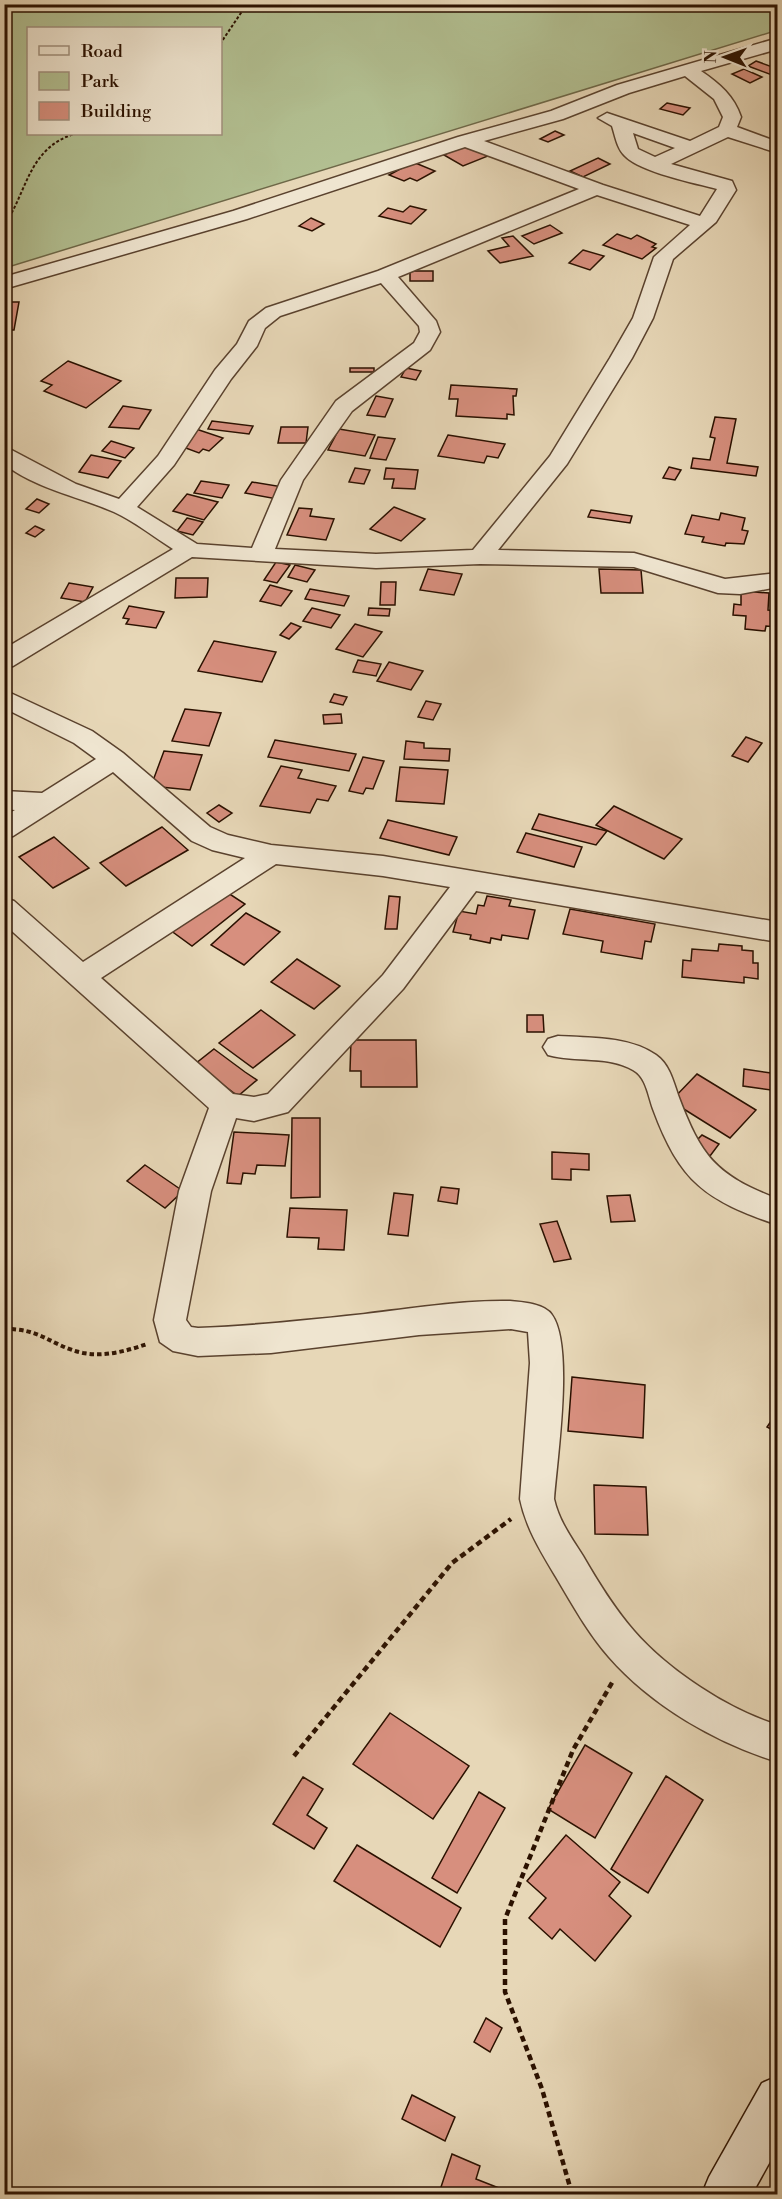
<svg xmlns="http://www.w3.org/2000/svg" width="782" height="2199" viewBox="0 0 782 2199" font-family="'Libre Bodoni',serif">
<rect width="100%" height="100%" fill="#e7d7b7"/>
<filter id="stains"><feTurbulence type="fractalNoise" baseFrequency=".00333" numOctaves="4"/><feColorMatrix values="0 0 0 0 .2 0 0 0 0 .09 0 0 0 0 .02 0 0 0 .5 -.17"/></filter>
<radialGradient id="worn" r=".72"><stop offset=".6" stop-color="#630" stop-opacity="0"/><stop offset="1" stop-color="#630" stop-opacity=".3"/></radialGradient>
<path fill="#b2bf91" stroke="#6e6848" stroke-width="1.5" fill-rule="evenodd" d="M5 4H777L778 30 5 268ZM28 28H220V134H28Z"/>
<g fill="#d78f7e" stroke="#2b1100" stroke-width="1.5">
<polygon points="756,61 778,69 778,72 772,75 748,66"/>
<polygon points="744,69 762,77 750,83 732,74"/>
<polygon points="667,103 690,108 683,115 660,109"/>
<polygon points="555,131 564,135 548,142 540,139"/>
<polygon points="469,145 488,156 463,166 444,155 448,153 444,151"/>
<polygon points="598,158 610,164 583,177 570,171"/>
<polygon points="413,162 435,171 417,181 410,178 404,181 389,175"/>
<polygon points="410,206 426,210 411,224 379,216 388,208 403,212"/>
<polygon points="311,218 324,224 312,231 299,226"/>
<polygon points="550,225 562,233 534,244 522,236"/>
<polygon points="617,234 631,239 637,235 656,244 652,247 656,248 642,259 603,245"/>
<polygon points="513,236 533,256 500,263 488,251 509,246 502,238"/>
<polygon points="583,250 604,256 590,270 569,263"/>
<rect x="410" y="271" width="23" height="10"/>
<polygon points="4,302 19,302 14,330 4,330"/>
<polygon points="68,361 121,381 86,408 44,391 52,385 41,381"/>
<rect x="350" y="368" width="24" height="4"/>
<polygon points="406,368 421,371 416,380 401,377"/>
<polygon points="451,385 517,389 516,396 513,396 514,415 507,414 507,419 456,416 458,399 449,399"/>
<polygon points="376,396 393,399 385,417 367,415"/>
<polygon points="123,406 151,410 139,429 109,427"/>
<polygon points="715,417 736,419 727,463 758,467 756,476 691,468 693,458 710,460 715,438 710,437"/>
<polygon points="212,421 253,426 249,434 208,429"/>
<polygon points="281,427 308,427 306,443 278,443"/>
<polygon points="196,429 223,438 209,451 203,449 199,453 183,447 190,441 185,439"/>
<polygon points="339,429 375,435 365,456 328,450"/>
<polygon points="448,435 505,444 498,458 487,456 484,463 438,456"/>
<polygon points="378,437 395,439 386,460 370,458"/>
<polygon points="111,441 134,448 125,458 102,451"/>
<polygon points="91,455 121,461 108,478 79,472"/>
<polygon points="669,467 681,470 675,480 663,478"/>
<polygon points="355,468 370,470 364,484 349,482"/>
<polygon points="386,468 418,470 415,489 392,488 394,479 384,479"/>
<polygon points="201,481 229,485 222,498 194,493"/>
<polygon points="252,482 283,487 277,499 245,493"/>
<polygon points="187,494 218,502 204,520 173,511"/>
<polygon points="37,499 49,504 39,513 26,509"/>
<polygon points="394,507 425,519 401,541 370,529"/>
<polygon points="299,508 312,509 310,516 334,519 326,540 287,535"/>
<polygon points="591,510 632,516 630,523 588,517"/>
<polygon points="721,513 745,518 742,530 748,531 744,544 726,543 725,546 702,542 704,537 685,534 692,515 719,520"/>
<polygon points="187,518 203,522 193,535 177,531"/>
<polygon points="35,526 44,530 35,537 26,533"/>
<polygon points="276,562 290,565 277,583 264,580"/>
<polygon points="295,565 315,570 307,582 288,577"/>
<polygon points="428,569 462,574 454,595 420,590"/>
<polygon points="599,569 641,570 643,593 601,593"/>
<polygon points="176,578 208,578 207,597 175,598"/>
<polygon points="381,582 396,582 395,605 380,605"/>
<polygon points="69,583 93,587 85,602 61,598"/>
<polygon points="270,585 292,591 281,606 260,601"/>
<polygon points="310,589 349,596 344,606 305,599"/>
<polygon points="741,591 769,593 768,610 778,611 778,627 766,626 765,631 745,629 746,616 733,615 734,604 741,605"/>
<polygon points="129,606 164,612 156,628 126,624 129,619 123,618"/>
<polygon points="312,608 340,615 331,628 303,621"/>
<polygon points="369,608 390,609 389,616 368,615"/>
<polygon points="291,623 301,627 289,639 280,635"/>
<polygon points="355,624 382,632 363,657 336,649"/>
<polygon points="214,641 276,652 262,682 198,671"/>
<polygon points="358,660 381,664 376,676 353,672"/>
<polygon points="389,662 423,671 411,690 377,681"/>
<polygon points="334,694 347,697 343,705 330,702"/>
<polygon points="426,701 441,704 433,720 418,717"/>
<polygon points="185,709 221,713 209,746 172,741"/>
<polygon points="341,714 342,723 324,724 323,715"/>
<polygon points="746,737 762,743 748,762 732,756"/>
<polygon points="275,740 356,754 349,771 268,757"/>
<polygon points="406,741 424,743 424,748 450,749 449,761 404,759"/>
<polygon points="164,751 202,755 190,790 151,786"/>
<polygon points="363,757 384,761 373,789 366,788 363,794 349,791"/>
<polygon points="281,766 302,770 298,778 336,786 328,801 317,799 310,813 260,806"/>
<polygon points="400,767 448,770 444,804 396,801"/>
<polygon points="219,805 232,813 219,822 207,813"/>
<polygon points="614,806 682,839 664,859 596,825"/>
<polygon points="539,814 607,831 596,845 532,829"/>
<polygon points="388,820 457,837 449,855 380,838"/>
<polygon points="162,827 188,850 126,886 100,863"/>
<polygon points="526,833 582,847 574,867 517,852"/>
<polygon points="54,837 89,868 53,888 19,857"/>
<polygon points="222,889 245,904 192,946 170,930"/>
<polygon points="389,896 400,897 397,929 385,929"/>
<polygon points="487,896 511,900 509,906 535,910 528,939 502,935 501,940 491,938 490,943 470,939 471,935 453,932 459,911 476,914 478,905 484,906"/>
<polygon points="570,909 655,924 651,942 645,941 642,959 601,952 603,941 563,934"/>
<polygon points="246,913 280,932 244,965 211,945"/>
<polygon points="719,944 742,946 742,950 753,951 753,963 758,963 758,979 744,977 744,983 682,977 683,960 691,961 692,949 718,951"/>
<polygon points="297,959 340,986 314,1009 271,982"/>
<polygon points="261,1010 295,1035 253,1068 219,1043"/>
<polygon points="527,1015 543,1015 544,1032 527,1032"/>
<polygon points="351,1040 416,1040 417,1087 361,1087 361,1071 350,1071"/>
<polygon points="214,1049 245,1072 257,1080 238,1096 195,1064"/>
<polygon points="744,1069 778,1074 778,1091 743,1086"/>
<polygon points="697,1074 756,1110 730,1138 671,1101"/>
<polygon points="292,1118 320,1118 320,1197 291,1198"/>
<polygon points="234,1132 289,1135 285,1166 257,1165 255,1174 243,1173 241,1184 227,1183"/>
<polygon points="702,1135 719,1144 710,1156 692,1145"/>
<polygon points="552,1152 589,1154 589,1170 571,1169 571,1180 552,1179"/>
<polygon points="145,1165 183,1191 165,1208 127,1181"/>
<polygon points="441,1187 459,1189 457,1204 438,1201"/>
<polygon points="394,1193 413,1195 408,1236 388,1234"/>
<polygon points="630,1195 635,1221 611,1222 607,1196"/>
<polygon points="290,1208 347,1210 344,1250 318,1249 319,1238 287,1237"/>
<polygon points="557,1221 571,1259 554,1262 540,1224"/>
<polygon points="572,1377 645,1385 643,1438 568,1431"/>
<polygon points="778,1411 778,1433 767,1427"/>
<polygon points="594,1485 646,1487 648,1535 595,1534"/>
<polygon points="390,1713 469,1766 433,1819 353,1764"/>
<polygon points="585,1745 632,1773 595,1838 548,1809"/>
<polygon points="666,1776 703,1800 648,1893 611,1869"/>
<polygon points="303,1777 323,1789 307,1815 327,1828 314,1849 273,1824"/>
<polygon points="479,1792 505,1808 457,1893 432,1878"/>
<polygon points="566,1835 620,1882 609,1896 631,1916 595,1961 560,1929 552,1939 529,1918 546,1898 527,1881"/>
<polygon points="357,1845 461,1908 440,1947 334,1881"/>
<polygon points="486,2018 502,2028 490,2052 474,2042"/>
<polygon points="412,2095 455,2117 445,2141 402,2119"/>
<polygon points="452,2154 480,2166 476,2179 514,2194 451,2194 440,2190"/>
</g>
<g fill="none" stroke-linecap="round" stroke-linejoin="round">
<defs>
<g id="street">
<path d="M778 38V49L701 71C720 84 734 96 741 117L737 127 778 142V153L728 137 671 164 732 181 736 190 716 222 673 259 653 318 632 358 567 464 498 550 634 553 725 579 778 573V587L740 594 718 593 634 567 480 564 376 568 192 557 13 666 4 668V649L173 549C154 537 134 521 114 512 77 496 37 489 4 464V446L76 484 119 499 158 456 215 370 237 344 249 321 266 308 378 271 579 189 465 147 247 219 4 289V277L233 211 458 137 551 111 617 85ZM685 76 714 99 723 117 719 127 690 141 607 113 598 118 612 126C615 135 617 149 625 156 640 172 695 183 717 189L700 216 603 185 484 141 563 119 629 93ZM633 133 675 148 655 157 638 149ZM597 195 690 225 654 257 633 318 610 358 550 456 473 550 376 554 275 549 303 480 352 411 430 350 440 332 436 321 398 277ZM381 283 419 326 420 332 414 343 336 401 281 480 252 548 197 544 137 507 174 465 231 379 257 346 265 328 280 316Z"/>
<path d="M4 690 92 731 123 753 210 827 228 835 271 845 383 856 778 922V942L476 891 403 989 288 1112 254 1121 236 1118 211 1191 186 1320 191 1327 198 1328C254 1326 309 1320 365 1314 413 1308 463 1300 510 1301 523 1302 545 1304 552 1315 574 1346 557 1458 554 1499 559 1521 571 1537 583 1556 598 1582 614 1608 634 1631 668 1670 728 1710 778 1725V1762C716 1743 652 1706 609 1657 588 1633 572 1604 556 1577 541 1552 526 1528 520 1499L530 1363 528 1332 511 1329 419 1335 271 1353 198 1356 173 1351 160 1342 154 1320 179 1191 209 1108 4 924V898L14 901 83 962 245 858 212 850 192 841 113 772 13 836 4 838V816L15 810 4 809V791L42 793 96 759 74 743 4 708ZM276 864 383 876 450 887 383 975 268 1094 254 1097 233 1094 101 978Z"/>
<path d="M558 1036C590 1038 629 1036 656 1055 669 1064 673 1080 678 1095 701 1156 715 1175 778 1199V1225C705 1200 680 1182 653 1109 648 1095 646 1077 633 1070 608 1055 575 1063 548 1055L543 1047 548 1039Z"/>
</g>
<polygon id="secondary" points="778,2076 778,2147 752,2194 702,2194 709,2177 762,2083"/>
</defs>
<use href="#street" stroke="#5a422e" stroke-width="3"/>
<use href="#secondary" stroke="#2b1100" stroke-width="3"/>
<g stroke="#2b1100" stroke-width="2" stroke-dasharray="3 2" stroke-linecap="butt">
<polyline points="220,44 247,4"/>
<path d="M4 226C28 190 28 149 74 134"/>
</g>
<path stroke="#2b1100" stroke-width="4" stroke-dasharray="4.5 3" stroke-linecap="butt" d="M4 1329C41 1328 51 1346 83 1353 104 1357 127 1351 147 1344"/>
<g stroke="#2b1100" stroke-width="4.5" stroke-dasharray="6 4" stroke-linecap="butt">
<polyline points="294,1756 452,1563 511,1519"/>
<polyline points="572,2194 542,2089 505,1992 505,1919 573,1750 613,1681"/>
</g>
<use href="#street" fill="#efe5d0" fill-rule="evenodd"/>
<use href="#secondary" fill="#efe5d0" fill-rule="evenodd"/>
</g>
<rect width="782" height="2199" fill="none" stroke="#e7d7b7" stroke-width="24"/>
<rect x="6" y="6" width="770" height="2187" fill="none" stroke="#2b1100" stroke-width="3"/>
<rect x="12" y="12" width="758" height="2175" fill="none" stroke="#2b1100" stroke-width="1.5"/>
<rect x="27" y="27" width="195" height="108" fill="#efe5d0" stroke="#a1907d" stroke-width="1.5"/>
<rect x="39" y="46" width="30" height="9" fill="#efe5d0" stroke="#a1907d" stroke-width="1.5"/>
<text x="81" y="57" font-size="18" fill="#2b1100">Road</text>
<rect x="39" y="72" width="30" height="18" fill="#b2bf91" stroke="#a1907d" stroke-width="1.5"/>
<text x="81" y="87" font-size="18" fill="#2b1100">Park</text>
<rect x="39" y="102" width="30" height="18" fill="#d78f7e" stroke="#a1907d" stroke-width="1.5"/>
<text x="81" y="117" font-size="18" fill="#2b1100">Building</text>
<g transform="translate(725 57) rotate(271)" stroke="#efe5d0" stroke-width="4.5" paint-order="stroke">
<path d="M0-4.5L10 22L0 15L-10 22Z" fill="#2b1100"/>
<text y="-9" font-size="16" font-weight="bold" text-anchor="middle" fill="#2b1100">N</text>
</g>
<rect width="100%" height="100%" filter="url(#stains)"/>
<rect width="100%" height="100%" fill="url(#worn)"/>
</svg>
